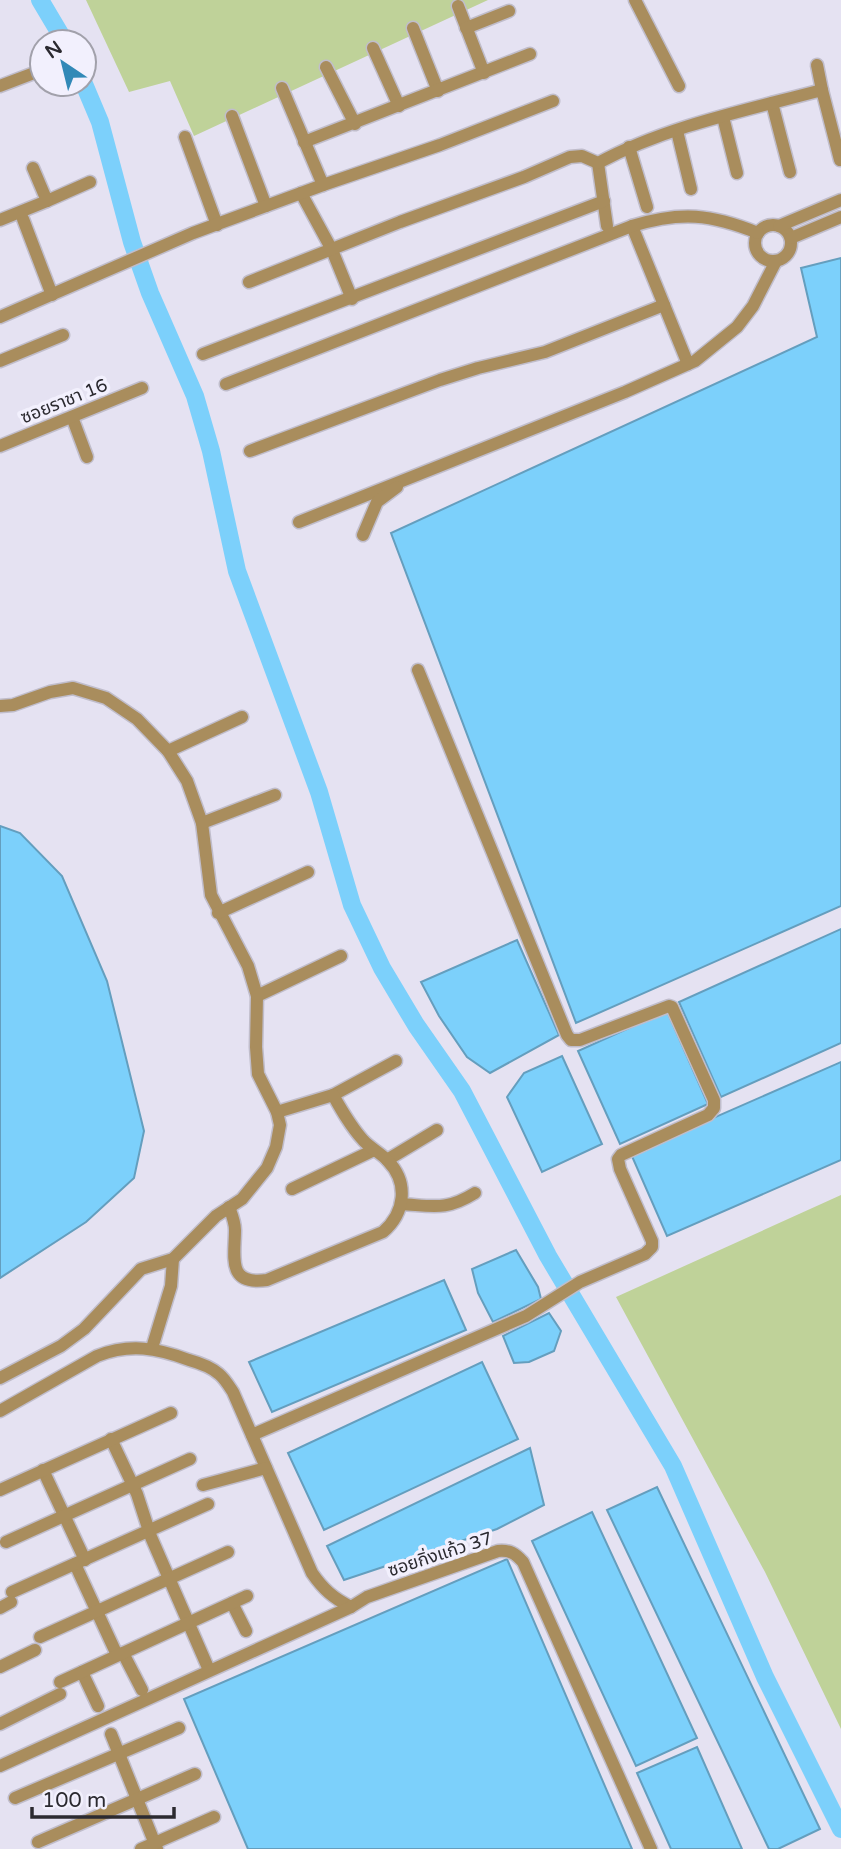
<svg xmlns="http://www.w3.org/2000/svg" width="841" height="1849" viewBox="0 0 841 1849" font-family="'Varela Round','Noto Sans Thai',sans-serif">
<rect width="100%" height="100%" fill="#e5e2f2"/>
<g fill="#bfd299">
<polygon points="86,0 488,0 194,136 170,81 129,92"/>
<polygon points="841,1195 841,1729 765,1572 616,1297"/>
</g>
<g fill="#7cd0fb" stroke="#649ebe" stroke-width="2">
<polygon points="841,258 841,906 576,1023 391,533 817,337 801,268"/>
<polygon points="0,826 20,833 62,876 107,981 144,1131 134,1178 86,1222 0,1278"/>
<polygon points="841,929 841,1043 721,1097 679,1002"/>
<polygon points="517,940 559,1035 490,1073 467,1057 439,1016 421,982"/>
<polygon points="667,1011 708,1104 620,1144 578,1051"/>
<polygon points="562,1056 602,1144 542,1172 507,1097 524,1073"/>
<polygon points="841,1062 841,1160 667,1236 631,1154"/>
<polygon points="516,1250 538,1287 541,1299 493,1322 478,1293 472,1269"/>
<polygon points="444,1280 466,1330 272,1412 249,1362"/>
<polygon points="549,1313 561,1331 554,1351 529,1362 514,1363 503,1336"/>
<polygon points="482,1362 518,1439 324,1530 288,1453"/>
<polygon points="530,1448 544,1505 497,1529 344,1580 327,1546"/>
<polygon points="657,1487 820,1829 778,1849 769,1849 607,1510"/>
<polygon points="592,1512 697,1738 636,1766 532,1541"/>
<polygon points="507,1559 632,1849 248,1849 184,1699"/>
<polygon points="697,1747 742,1849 671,1849 637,1773"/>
</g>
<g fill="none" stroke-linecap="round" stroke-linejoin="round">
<g stroke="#7cd0fb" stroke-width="18">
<polyline points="40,0 65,42"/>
<polyline points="84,84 100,122 132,242 150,293 195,396 211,451 237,571 319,792 352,905 382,968 416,1025 462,1091 548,1256 673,1466 765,1677 841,1829"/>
</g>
<defs>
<g id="minor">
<polyline points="635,0 679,86"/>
<polyline points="458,6 484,73"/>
<polyline points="413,28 438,91"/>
<polyline points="466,28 509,11"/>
<polyline points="373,48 399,106"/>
<polyline points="817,65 822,90"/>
<polyline points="326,67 355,124"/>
<polyline points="0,86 42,70"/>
<polyline points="282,88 323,185"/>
<polyline points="772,103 790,172"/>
<polyline points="232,116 266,206"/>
<polyline points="723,117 737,173"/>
<polyline points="677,131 691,189"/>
<polyline points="185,137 217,225"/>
<polyline points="304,142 530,54"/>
<polyline points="629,147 647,207"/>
<polyline points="598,163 607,226"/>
<polyline points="301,193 332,250 352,299"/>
<polyline points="47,201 90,182"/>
<polyline points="23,219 52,295"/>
<polyline points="0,220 47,201 33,168"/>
<circle cx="773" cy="243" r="18"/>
<polyline points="632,226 688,364"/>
<polyline points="779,226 841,200"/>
<polyline points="791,238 841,217"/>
<path d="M249 282 400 222 524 177 570 157 582 156 598 163C667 126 747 110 822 90L840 160"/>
<polyline points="0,317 193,233 323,185 440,145 553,101"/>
<polyline points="203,354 604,201"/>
<polyline points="0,361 63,335"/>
<path d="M226 384 632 226C681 211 711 214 758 233"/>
<polyline points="72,417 87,457"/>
<polyline points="0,446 142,388"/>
<polyline points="250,451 440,380 478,368 545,352 664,305"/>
<polyline points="299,522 625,392 695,361 737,327 753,306 776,261"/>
<polyline points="363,535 377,502 397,487"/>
<polyline points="0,706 13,705 50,692 73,688 106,698 137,719 168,751 187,781 202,823 211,895 248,966 257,996 256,1047 258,1074 277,1112 280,1125 276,1147 267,1168 242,1199 216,1216 173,1259 141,1269 84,1329 61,1346 0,1378"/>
<polyline points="168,751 242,717"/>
<polyline points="202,823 275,795"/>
<polyline points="218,913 308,872"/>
<polyline points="257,996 341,956"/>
<polyline points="277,1112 333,1095 396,1061"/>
<polyline points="387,1160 437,1130"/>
<polyline points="292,1189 374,1150"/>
<path d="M401 1204C434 1206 446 1211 475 1193"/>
<path d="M229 1207C232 1215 235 1222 235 1230 235 1256 226 1286 267 1280L383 1232C405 1213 409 1183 388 1161 381 1153 370 1148 363 1140 351 1127 342 1111 333 1095"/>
<polyline points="152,1348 171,1286 173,1259"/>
<path d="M0 1411 97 1356C130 1343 157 1348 189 1360 200 1363 211 1367 219 1374 225 1379 229 1386 233 1392L312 1573C323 1589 333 1598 351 1607L367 1597 498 1551C510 1550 515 1553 523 1562L651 1849"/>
<polyline points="252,1435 526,1316 580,1282 645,1254 652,1247 652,1241 620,1169 618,1159 621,1155 708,1115 714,1108 714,1100 672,1007 669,1006 580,1040 571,1040 567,1035 418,670"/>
<polyline points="111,1439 137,1494 151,1537 209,1670"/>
<polyline points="43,1470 85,1560"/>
<polyline points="203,1485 266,1468"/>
<polyline points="0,1490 171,1413"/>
<polyline points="6,1542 190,1459"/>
<polyline points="75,1564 117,1655"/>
<polyline points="12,1592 208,1504"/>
<polyline points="232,1603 246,1631"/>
<polyline points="0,1608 11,1602"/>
<polyline points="40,1637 228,1552"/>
<polyline points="123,1653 142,1690"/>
<polyline points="0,1667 35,1650"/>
<polyline points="82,1672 98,1706"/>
<polyline points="60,1682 247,1596"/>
<polyline points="0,1724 60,1694"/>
<polyline points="111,1734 157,1849"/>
<polyline points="0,1766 351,1607"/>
<polyline points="15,1798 179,1728"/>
<polyline points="38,1842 195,1774"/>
<polyline points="141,1849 214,1817"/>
</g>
</defs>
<use href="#minor" stroke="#c0bdcb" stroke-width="15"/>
<use href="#minor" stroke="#a98d5d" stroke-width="12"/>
</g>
<g text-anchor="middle" stroke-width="7" stroke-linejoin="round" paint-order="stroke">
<g font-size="18" fill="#2b2a30" stroke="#f2f0fd">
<text transform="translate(64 401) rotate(-22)" y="6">ซอยราชา 16</text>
<text transform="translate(440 1554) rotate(-18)" y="6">ซอยกิ่งแก้ว 37</text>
</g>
</g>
<g transform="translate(63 63) rotate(325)"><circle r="33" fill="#f2f0fd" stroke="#a2a1ab" stroke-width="2"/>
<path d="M0-5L12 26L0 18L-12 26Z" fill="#3289b7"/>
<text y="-10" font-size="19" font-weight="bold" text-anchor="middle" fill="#2b2a30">N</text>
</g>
<path d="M32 1807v10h142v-10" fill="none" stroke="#2b2a30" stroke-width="3.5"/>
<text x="42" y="1807" font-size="21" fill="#2b2a30" stroke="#f2f0fd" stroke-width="5" paint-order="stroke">100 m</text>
</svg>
